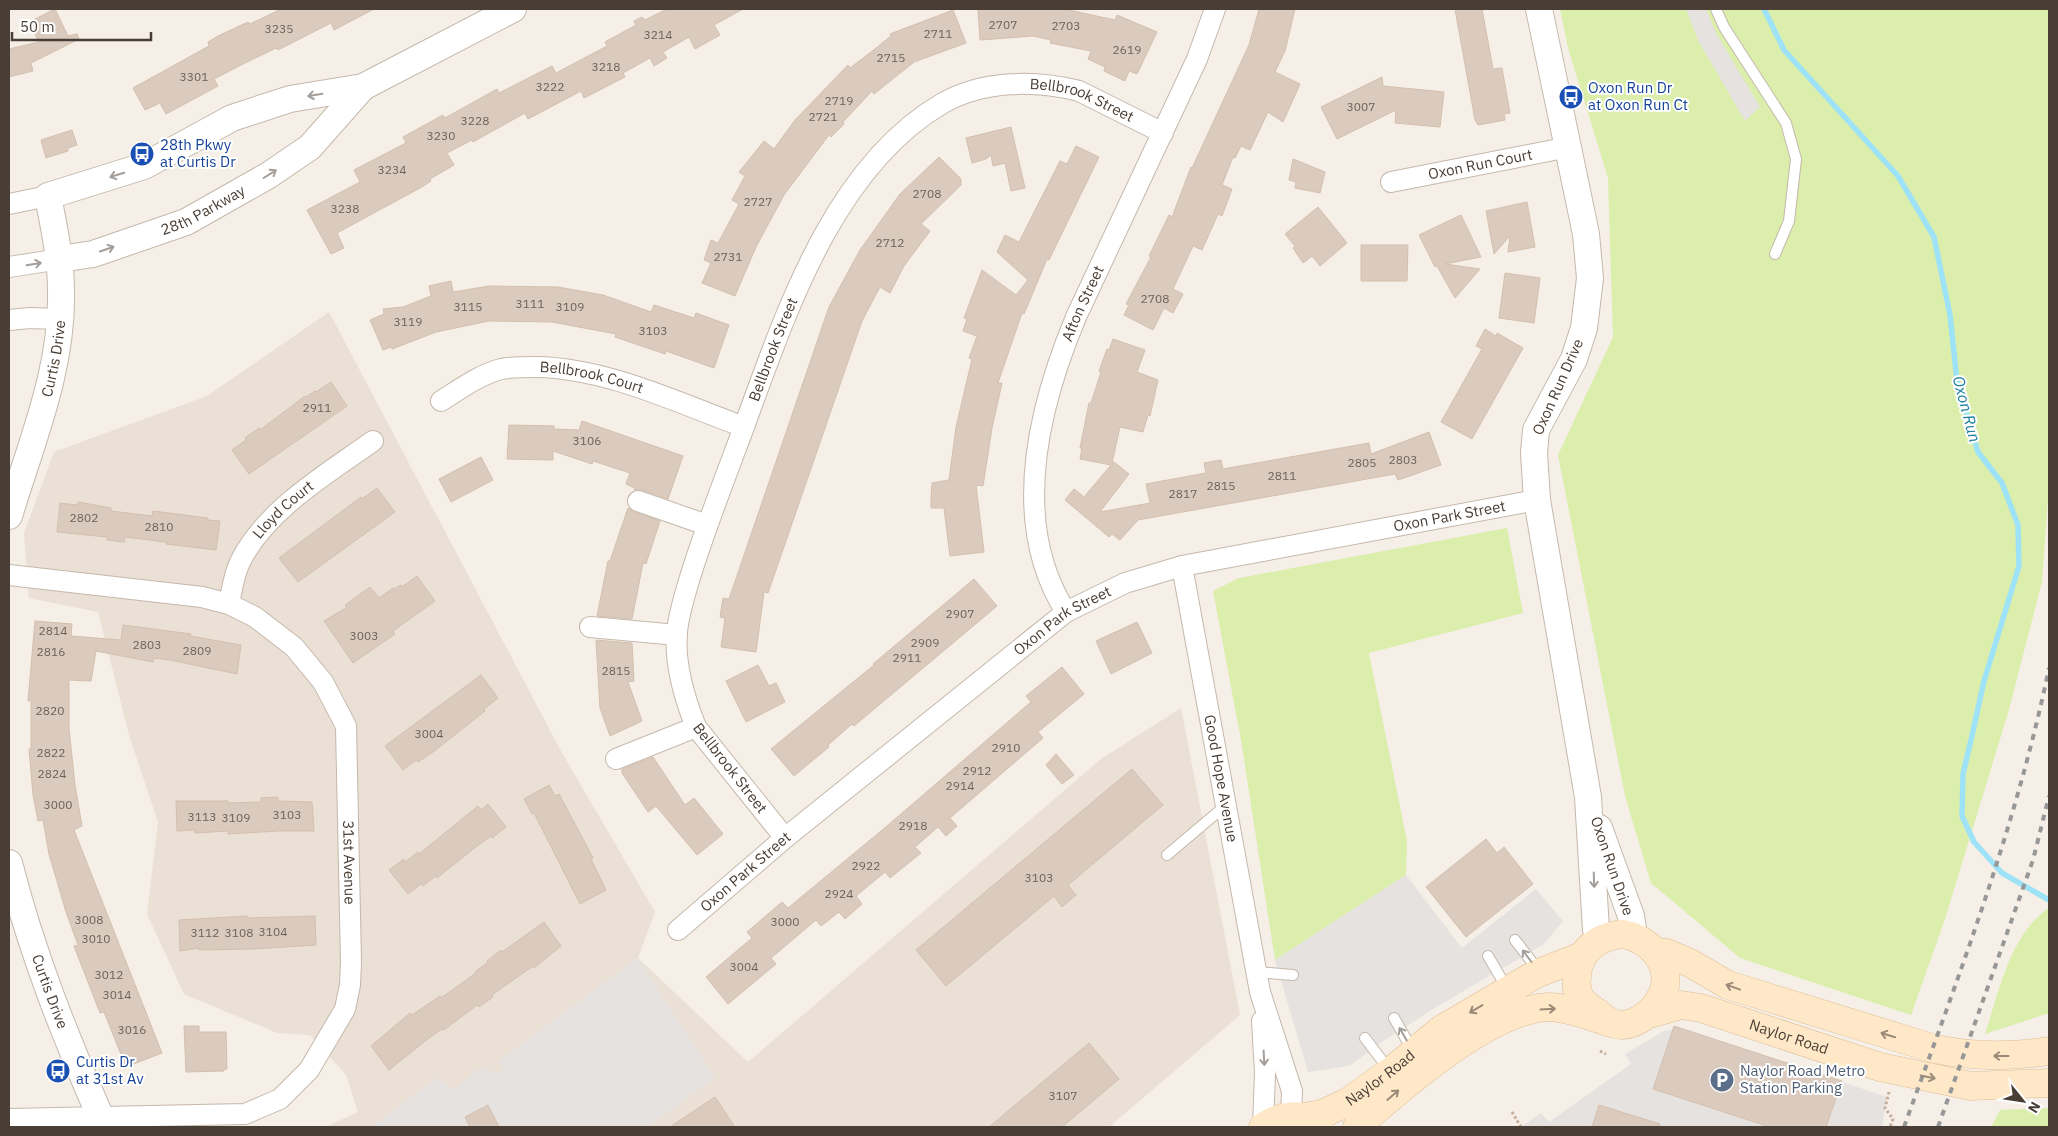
<svg xmlns="http://www.w3.org/2000/svg" width="2058" height="1136" viewBox="0 0 2058 1136" font-family="'IBM Plex Sans',sans-serif">
<rect width="100%" height="100%" fill="#f5efe7"/>
<polygon fill="#eae0d5" points="329,312 562,753 655,912 638,958 748,1062 1101,759 1181,708 1240,1015 1109,1127 325,1127 358,1112 346,1075 310,1035 277,1033 184,994 147,914 158,822 129,735 98,612 29,598 24,533 54,452 207,396"/>
<g fill="#dbeeac">
<polygon points="1560,9 2049,9 2049,485 2042,582 2008,713 1945,919 1911,1015 1740,958 1651,883 1625,796 1558,455 1613,337 1608,178 1568,48"/>
<polygon points="1507,528 1523,613 1369,653 1407,841 1406,875 1275,960 1241,740 1213,591 1239,578"/>
<path d="M2049 908V1013L1985 1034C1999 992 2010 934 2049 908Z"/>
<polygon points="2049,1108 2049,1127 1991,1127 2000,1110"/>
</g>
<g fill="#e6e2e0">
<polygon points="1686,9 1706,9 1716,33 1760,107 1745,121 1699,42"/>
<polygon points="1406,875 1462,948 1536,889 1563,921 1544,944 1438,1006 1382,1042 1349,1066 1308,1072 1275,960"/>
<polygon points="638,958 715,1078 647,1127 371,1127 437,1078 455,1090 478,1069 505,1073 499,1061"/>
<polygon points="1681,1028 1887,1097 1882,1127 1521,1127 1541,1113 1549,1122 1631,1064 1625,1054 1664,1031"/>
</g>
<g fill="none" stroke-linecap="round" stroke-linejoin="round">
<polyline stroke="#9ee2f8" stroke-width="5.5" points="1764,9 1784,50 1898,176 1934,237 1950,315 1957,381 1978,452 2002,483 2018,525 2019,566 1984,681 1971,740 1963,774 1962,816 1974,842 2002,873 2049,900"/>
</g>
<g fill="#dbcbbe" stroke="#d4bfae">
<polygon points="55,9 68,36 77,34 79,39 31,63 33,71 9,77 9,49 39,42 29,22"/>
<polygon points="281,9 374,9 334,30 331,23 278,50 276,48 243,64 214,79 218,86 166,114 160,103 145,110 133,88 209,46 208,42 218,36 248,22 250,24"/>
<polygon points="667,9 743,9 714,25 720,35 695,49 689,37 663,52 667,58 654,66 650,58 623,73 625,77 584,98 581,91 528,119 525,113 473,142 472,140 447,153 454,165 430,179 431,181 420,188 337,233 344,248 331,254 307,210 360,182 354,170 406,143 403,137 443,115 445,118 497,89 499,93 552,66 556,73 607,46 605,42 636,25 634,21 642,17 645,20"/>
<polygon points="978,9 1064,9 1115,20 1117,15 1157,32 1137,74 1129,71 1125,81 1104,71 1105,67 1088,59 1091,51 1050,43 1051,40 1033,36 980,40"/>
<polygon points="1259,9 1295,9 1285,51 1275,72 1300,84 1283,122 1268,112 1250,150 1241,146 1235,158 1233,157 1222,185 1232,189 1222,216 1218,214 1202,250 1193,246 1173,289 1183,294 1173,313 1164,308 1153,330 1124,315 1129,305 1126,304 1151,257 1149,256 1169,215 1172,217 1191,167 1192,168 1249,45"/>
<polygon points="1455,9 1482,9 1493,69 1502,68 1510,113 1504,114 1505,120 1478,125 1475,120"/>
<polygon points="953,10 966,43 914,62 874,94 872,91 843,122 844,124 831,137 829,135 784,195 756,247 735,296 702,283 711,263 704,260 711,240 718,243 739,204 732,200 745,176 739,172 764,141 774,149 795,120 848,65 850,68 871,52 891,36 890,34"/>
<polygon points="1382,77 1383,86 1444,92 1440,127 1395,123 1396,110 1337,139 1321,107"/>
<polygon points="1011,127 1025,188 1011,191 1005,163 993,166 991,155 986,159 972,163 966,138"/>
<polygon points="72,130 77,145 68,148 68,151 46,158 41,140"/>
<polygon points="1076,146 1099,157 1049,260 1047,259 1024,314 1022,313 998,383 1002,383 992,428 983,486 976,485 984,552 950,556 944,508 931,508 931,498 932,483 949,480 956,427 972,359 969,358 977,336 963,331 967,319 964,318 982,270 1016,295 1028,280 997,252 1005,235 1019,242 1060,161 1067,164"/>
<polygon points="939,157 961,179 961,185 921,224 930,231 904,266 890,293 880,287 862,321 768,593 764,592 756,652 721,647 725,618 720,617 723,598 729,599 829,307 860,250 900,194"/>
<polygon points="1293,159 1325,172 1320,193 1295,188 1296,182 1289,180"/>
<polygon points="1527,202 1535,247 1508,252 1510,236 1494,254 1486,211"/>
<polygon points="1318,207 1347,243 1320,266 1312,256 1303,263 1293,248 1295,246 1285,234"/>
<polygon points="1461,215 1481,257 1445,264 1480,269 1455,298 1437,266 1435,267 1419,235"/>
<polygon points="1361,245 1408,245 1407,281 1361,281"/>
<polygon points="1505,273 1540,278 1534,323 1499,318"/>
<polygon points="451,281 453,292 489,286 558,287 603,295 651,312 654,305 694,318 696,313 729,325 714,368 666,351 665,354 615,337 616,334 552,322 489,321 436,332 392,349 391,347 383,350 370,320 384,314 383,309 403,307 431,296 429,286"/>
<polygon points="1485,329 1496,336 1497,333 1523,348 1472,439 1441,422 1482,349 1476,346"/>
<polygon points="1113,339 1145,350 1137,372 1158,380 1150,416 1148,415 1143,432 1120,427 1112,463 1114,462 1129,474 1100,512 1150,503 1146,484 1206,473 1204,463 1221,460 1223,469 1369,443 1371,454 1429,432 1441,465 1398,480 1395,474 1138,520 1120,540 1112,534 1109,537 1065,500 1074,489 1084,497 1111,465 1080,459 1082,448 1080,448 1089,403 1091,403 1101,372 1099,371 1107,349 1109,350"/>
<polygon points="331,382 347,406 249,474 232,450 246,440 245,438 259,428 260,430 305,396 306,397 315,391 316,392"/>
<polygon points="582,421 683,456 668,499 642,490 634,490 635,488 626,484 630,473 593,461 592,464 553,451 553,460 507,459 509,425 554,426 554,429 579,430"/>
<polygon points="481,457 493,480 451,502 439,479"/>
<polygon points="377,488 395,512 298,582 279,558 361,497 362,499"/>
<polygon points="78,502 111,508 111,511 152,516 153,511 208,518 208,520 220,521 216,550 166,544 166,542 125,537 124,542 107,540 107,537 57,532 60,503 77,505"/>
<polygon points="628,508 634,512 660,521 646,564 643,563 632,619 597,616 608,561 610,561"/>
<polygon points="417,576 435,601 393,631 395,634 353,663 324,621 347,607 345,605 370,587 379,598 393,588 394,589 401,585 402,587"/>
<polygon points="974,579 997,606 854,726 852,724 828,745 829,747 794,776 771,749 874,665 873,664"/>
<polygon points="35,621 72,624 71,636 121,640 123,625 191,634 190,636 241,645 237,674 170,660 154,658 153,662 96,651 91,681 69,680 69,728 75,785 82,826 74,830 162,1053 126,1067 104,1012 100,1013 74,946 78,945 66,912 49,854 43,820 38,821 33,795 29,749 31,749 31,701 28,701"/>
<polygon points="1137,622 1152,653 1111,674 1096,641"/>
<polygon points="596,640 632,643 634,681 628,682 642,721 610,736 600,708"/>
<polygon points="758,665 769,686 776,683 785,702 746,722 726,681"/>
<polygon points="1062,667 1084,694 1038,732 1043,738 950,818 957,826 946,836 938,827 915,847 921,853 890,878 885,872 856,896 862,904 845,919 839,912 821,926 816,920 771,958 776,964 728,1004 706,977 752,938 747,932 782,902 788,908 887,826 1031,702 1026,696"/>
<polygon points="481,675 498,698 484,709 485,711 433,752 418,762 416,760 403,770 385,746"/>
<polygon points="1056,754 1074,775 1062,784 1046,765"/>
<polygon points="653,757 685,805 694,798 723,834 697,855 656,806 648,812 622,773 622,769"/>
<polygon points="1132,769 1163,805 1068,885 1076,895 1062,907 1054,896 946,986 916,950"/>
<polygon points="549,785 555,796 559,794 593,858 591,859 606,890 580,904 534,813 532,814 524,799"/>
<polygon points="278,797 278,801 312,802 314,831 279,831 228,834 228,831 195,833 194,830 177,831 176,801 228,801 228,803 261,802 261,798"/>
<polygon points="488,804 506,827 492,838 491,836 477,846 437,878 436,876 423,886 421,884 408,894 389,870 404,859 405,862 418,852 419,854 478,806 481,810"/>
<polygon points="1486,839 1497,853 1504,847 1533,884 1466,937 1426,887"/>
<polygon points="247,916 247,918 315,916 316,945 254,949 199,950 199,948 180,951 179,920"/>
<polygon points="544,922 561,946 534,968 533,966 492,995 493,997 479,1007 477,1005 444,1030 442,1029 429,1038 389,1070 371,1046 410,1013 412,1015 440,996 441,998 476,973 475,972 488,962 487,961 501,950 502,952"/>
<polygon points="184,1026 199,1026 199,1032 226,1032 227,1069 224,1069 224,1071 186,1072"/>
<polygon points="1674,1026 1842,1081 1826,1127 1770,1127 1653,1089"/>
<polygon points="1089,1043 1119,1079 1062,1127 989,1127"/>
<polygon points="715,1097 735,1127 670,1127"/>
<polygon points="488,1105 499,1127 470,1127 465,1117"/>
<polygon points="1599,1105 1660,1124 1659,1127 1592,1127"/>
</g>
<g fill="none" stroke-linecap="round" stroke-linejoin="round">
<defs>
<g id="service">
<polyline points="1716,9 1724,27 1786,123 1796,159 1789,221 1775,254"/>
<polyline points="1167,855 1225,806"/>
<polyline points="1515,940 1532,962 1536,973"/>
<polyline points="1488,956 1508,990"/>
<polyline points="1256,972 1293,975"/>
<polyline points="1394,1018 1413,1051"/>
<polyline points="1365,1038 1390,1071"/>
</g>
<g id="minor">
<path id="s1" d="M1391 182 1569 147"/>
<polyline points="9,204 48,196"/>
<polyline points="9,267 60,259"/>
<polyline points="9,320 30,318 60,319"/>
<path id="s2" d="M441 401C460 389 479 375 501 369 512 367 525 367 536 367 607 368 678 403 744 427"/>
<polyline points="638,501 707,525"/>
<path id="s3" d="M1182 566 1260 992 1292 1091 1291 1116"/>
<path id="s4" d="M9 575 202 597 229 604 255 617 294 647 323 682 346 726 351 962 350 985 345 1009 309 1070 280 1099 245 1114 9 1119"/>
<path id="s5" d="M229 604C232 589 234 573 241 560 267 509 328 473 373 441"/>
<path id="s6" d="M1066 612C1009 523 1038 408 1076 317L1197 59 1215 9"/>
<polyline points="590,627 677,635"/>
<polyline points="616,759 696,727"/>
<path id="s7" d="M785 838 696 727C684 697 674 664 677 632 679 611 686 591 692 571 705 530 720 491 735 451 780 332 826 171 943 103 984 80 1035 80 1079 91L1163 133"/>
<path id="s8" d="M678 930 785 838 1066 612 1125 583 1182 566 1537 500"/>
<polyline points="1262,1021 1265,1073 1263,1127"/>
</g>
<g id="tertiary">
<polyline points="1539,9 1586,234 1590,278 1584,328 1574,359 1536,430 1534,453 1537,500 1588,797 1596,930 1601,939"/>
<path id="s9" d="M60 259 93 254 186 222 269 175 310 147 363 87"/>
<path id="s10" d="M9 516C31 443 63 369 61 291 61 259 54 228 48 196L144 166 232 118 290 99 363 87 513 9"/>
<polyline points="1599,828 1631,916 1634,936"/>
<path id="s11" d="M9 863C32 954 67 1041 105 1127"/>
</g>
<g id="secondary">
<path d="M1623 934C1650 939 1675 965 1662 995 1654 1012 1631 1032 1610 1022 1606 1020 1601 1016 1598 1013 1592 1009 1584 1005 1580 998 1577 992 1576 983 1577 976 1578 950 1599 936 1623 934Z"/>
<path d="M1657 952 1667 953 1690 963 1728 985 1935 1049C1974 1057 2010 1057 2049 1051"/>
<path id="s12" d="M1649 1014 1681 1005 1701 1008 1880 1067 1971 1086 2049 1083"/>
<path id="s13" d="M1303 1117 1322 1114 1348 1102 1390 1072 1442 1029 1536 974 1582 956"/>
<path d="M1263 1127C1280 1115 1301 1112 1319 1124"/>
<path d="M1357 1127C1400 1088 1489 1010 1548 1007 1568 1007 1592 1017 1611 1023"/>
</g>
</defs>
<use href="#service" stroke="#c5b8ac" stroke-width="12"/>
<use href="#minor" stroke="#c5b8ac" stroke-width="22"/>
<use href="#tertiary" stroke="#c5b8ac" stroke-width="28"/>
<use href="#secondary" stroke="#ddbe94" stroke-width="29"/>
<g stroke="#c5ae98" stroke-width="3" stroke-dasharray="2.5 2.5" stroke-linecap="butt">
<polyline points="1600,1051 1606,1054"/>
<polyline points="1889,1092 1885,1108 1893,1119 1890,1127"/>
<polyline points="1512,1112 1521,1127"/>
</g>
<use href="#service" stroke="#fff" stroke-width="10"/>
<use href="#minor" stroke="#fff" stroke-width="20"/>
<use href="#tertiary" stroke="#fff" stroke-width="26"/>
<use href="#secondary" stroke="#ffe8c8" stroke-width="28"/>
<g stroke="#979797" stroke-width="4" stroke-dasharray="6 6" stroke-linecap="butt">
<path d="M1904 1127C1959 975 2016 827 2049 668"/>
<polyline points="1938,1127 2033,860 2049,796"/>
</g>
</g>
<defs><path id="oneway-shaft" d="M-6 0H5M1.5-3L5.5 0L1.5 3" fill="none" stroke-width="1.6" stroke-linecap="round" stroke-linejoin="round" transform="scale(1.25)"/></defs>
<g stroke="#a49e9a">
<use href="#oneway-shaft" transform="translate(315 95) rotate(171)"/>
<use href="#oneway-shaft" transform="translate(270 174) rotate(-32)"/>
<use href="#oneway-shaft" transform="translate(117 175) rotate(163)"/>
<use href="#oneway-shaft" transform="translate(107 249) rotate(-19)"/>
<use href="#oneway-shaft" transform="translate(34 264) rotate(-10)"/>
<use href="#oneway-shaft" transform="translate(1594 880) rotate(88)"/>
<use href="#oneway-shaft" transform="translate(1527 956) rotate(-127)"/>
<use href="#oneway-shaft" transform="translate(1403 1034) rotate(-120)"/>
<use href="#oneway-shaft" transform="translate(1264 1058) rotate(87)"/>
</g>
<g stroke="#9b8a77">
<use href="#oneway-shaft" transform="translate(1733 987) rotate(-160)"/>
<use href="#oneway-shaft" transform="translate(1476 1009) rotate(149)"/>
<use href="#oneway-shaft" transform="translate(1548 1009) rotate(-3)"/>
<use href="#oneway-shaft" transform="translate(1888 1035) rotate(-163)"/>
<use href="#oneway-shaft" transform="translate(2001 1056) rotate(-180)"/>
<use href="#oneway-shaft" transform="translate(1928 1077) rotate(12)"/>
<use href="#oneway-shaft" transform="translate(1393 1095) rotate(-41)"/>
</g>
<defs>
<symbol id="bus-disc" viewBox="-11 -11 22 22"><circle r="9.5" fill="#1a4fb4" stroke="#fff"/><path d="M-5-6H5V4H4V6H2V4H-2V6H-4V4H-5ZM-3.5-4V0h7V-4ZM-3.5 1.2v1.5H-2V1.2ZM2 1.2v1.5H3.5V1.2Z" fill="#fff"/></symbol>
<symbol id="parking-disc" viewBox="-11 -11 22 22"><circle r="9.5" fill="#5c6f8a" stroke="#fff"/><path d="M-3.5-5.5H1a3.5 3.5 0 0 1 0 7H-1V5.5H-3.5ZM-1-3.4V-.6H.8a1.4 1.4 0 0 0 0-2.8Z" fill="#fff"/></symbol>
</defs>
<g fill-rule="evenodd">
<use href="#bus-disc" x="1557" y="83" width="28" height="28"/>
<use href="#bus-disc" x="128" y="140" width="28" height="28"/>
<use href="#bus-disc" x="44" y="1057" width="28" height="28"/>
<use href="#parking-disc" x="1708" y="1066" width="28" height="28"/>
</g>
<g text-anchor="middle" stroke-width="4" stroke-linejoin="round" paint-order="stroke">
<g font-size="12" fill="#6e6157">
<text x="1003" y="29">2707</text>
<text x="1066" y="30">2703</text>
<text x="279" y="33">3235</text>
<text x="938" y="38">2711</text>
<text x="658" y="39">3214</text>
<text x="1127" y="54">2619</text>
<text x="891" y="62">2715</text>
<text x="606" y="71">3218</text>
<text x="194" y="81">3301</text>
<text x="550" y="91">3222</text>
<text x="839" y="105">2719</text>
<text x="1361" y="111">3007</text>
<text x="823" y="121">2721</text>
<text x="475" y="125">3228</text>
<text x="441" y="140">3230</text>
<text x="392" y="174">3234</text>
<text x="927" y="198">2708</text>
<text x="758" y="206">2727</text>
<text x="345" y="213">3238</text>
<text x="890" y="247">2712</text>
<text x="728" y="261">2731</text>
<text x="1155" y="303">2708</text>
<text x="530" y="308">3111</text>
<text x="468" y="311">3115</text>
<text x="570" y="311">3109</text>
<text x="408" y="326">3119</text>
<text x="653" y="335">3103</text>
<text x="317" y="412">2911</text>
<text x="587" y="445">3106</text>
<text x="1403" y="464">2803</text>
<text x="1362" y="467">2805</text>
<text x="1282" y="480">2811</text>
<text x="1221" y="490">2815</text>
<text x="1183" y="498">2817</text>
<text x="84" y="522">2802</text>
<text x="159" y="531">2810</text>
<text x="960" y="618">2907</text>
<text x="53" y="635">2814</text>
<text x="364" y="640">3003</text>
<text x="925" y="647">2909</text>
<text x="147" y="649">2803</text>
<text x="197" y="655">2809</text>
<text x="51" y="656">2816</text>
<text x="907" y="662">2911</text>
<text x="616" y="675">2815</text>
<text x="50" y="715">2820</text>
<text x="429" y="738">3004</text>
<text x="1006" y="752">2910</text>
<text x="51" y="757">2822</text>
<text x="977" y="775">2912</text>
<text x="52" y="778">2824</text>
<text x="960" y="790">2914</text>
<text x="58" y="809">3000</text>
<text x="287" y="819">3103</text>
<text x="202" y="821">3113</text>
<text x="236" y="822">3109</text>
<text x="913" y="830">2918</text>
<text x="866" y="870">2922</text>
<text x="1039" y="882">3103</text>
<text x="839" y="898">2924</text>
<text x="89" y="924">3008</text>
<text x="785" y="926">3000</text>
<text x="273" y="936">3104</text>
<text x="205" y="937">3112</text>
<text x="239" y="937">3108</text>
<text x="96" y="943">3010</text>
<text x="744" y="971">3004</text>
<text x="109" y="979">3012</text>
<text x="117" y="999">3014</text>
<text x="132" y="1034">3016</text>
<text x="1063" y="1100">3107</text>
</g>
<g font-size="15" fill="#164399" stroke="#fff" text-anchor="start">
<text x="1588" y="93">Oxon Run Dr<tspan x="1588" dy="17">at Oxon Run Ct</tspan></text>
<text x="160" y="150">28th Pkwy<tspan x="160" dy="17">at Curtis Dr</tspan></text>
<text x="76" y="1067">Curtis Dr<tspan x="76" dy="17">at 31st Av</tspan></text>
</g>
<g font-size="15" fill="#493e35" stroke="#fff">
<text dy="5" stroke="none"><textPath href="#s7" startOffset="989">Bellbrook Street</textPath></text>
<text dy="5" stroke="none"><textPath href="#s1" startOffset="91">Oxon Run Court</textPath></text>
<text dy="5" stroke="none"><textPath href="#s9" startOffset="152">28th Parkway</textPath></text>
<text dy="5" stroke="none"><textPath href="#s6" startOffset="322">Afton Street</textPath></text>
<text dy="5" stroke="none"><textPath href="#s7" startOffset="539">Bellbrook Street</textPath></text>
<text dy="5" stroke="none"><textPath href="#s10" startOffset="164">Curtis Drive</textPath></text>
<text dy="5" stroke="none"><textPath href="#s2" startOffset="160">Bellbrook Court</textPath></text>
<text transform="translate(1558 387) rotate(-66)" y="5">Oxon Run Drive</text>
<text dy="5" stroke="none"><textPath href="#s5" startOffset="112">Lloyd Court</textPath></text>
<text dy="5" stroke="none"><textPath href="#s8" startOffset="899">Oxon Park Street</textPath></text>
<text dy="5" stroke="none"><textPath href="#s8" startOffset="494">Oxon Park Street</textPath></text>
<text transform="translate(730 768) rotate(52)" y="5">Bellbrook Street</text>
<text dy="5" stroke="none"><textPath href="#s3" startOffset="216">Good Hope Avenue</textPath></text>
<text dy="5" stroke="none"><textPath href="#s4" startOffset="532">31st Avenue</textPath></text>
<text transform="translate(1612 866) rotate(71)" y="5">Oxon Run Drive</text>
<text dy="5" stroke="none"><textPath href="#s8" startOffset="89">Oxon Park Street</textPath></text>
<text dy="5" stroke="none"><textPath href="#s11" startOffset="135">Curtis Drive</textPath></text>
<text dy="5" stroke="none"><textPath href="#s12" startOffset="146">Naylor Road</textPath></text>
<text dy="5" stroke="none"><textPath href="#s13" startOffset="88">Naylor Road</textPath></text>
</g>
<g font-size="15" fill="#4e5e75" stroke="#fff" text-anchor="start">
<text x="1740" y="1076">Naylor Road Metro<tspan x="1740" dy="17">Station Parking</tspan></text>
</g>
<g font-size="16" font-style="italic" fill="#1f7e9f" stroke="#fff">
<text transform="translate(1967 409) rotate(75)" y="6">Oxon Run</text>
</g>
</g>
<rect width="2058" height="1136" fill="none" stroke="#493e35" stroke-width="20"/>
<g transform="translate(2023 1101) rotate(120)" stroke="#ffffff" stroke-width="4" paint-order="stroke">
<path d="M0-4L9 19L0 12L-9 19Z" fill="#493e35"/>
<text y="-8" font-size="14" font-weight="bold" text-anchor="middle" fill="#493e35">N</text>
</g>
<path d="M12 32v8h139v-8" fill="none" stroke="#493e35" stroke-width="2.5"/>
<text x="20" y="32" font-size="15" fill="#493e35" stroke="#ffffff" stroke-width="4" paint-order="stroke">50 m</text>
</svg>
